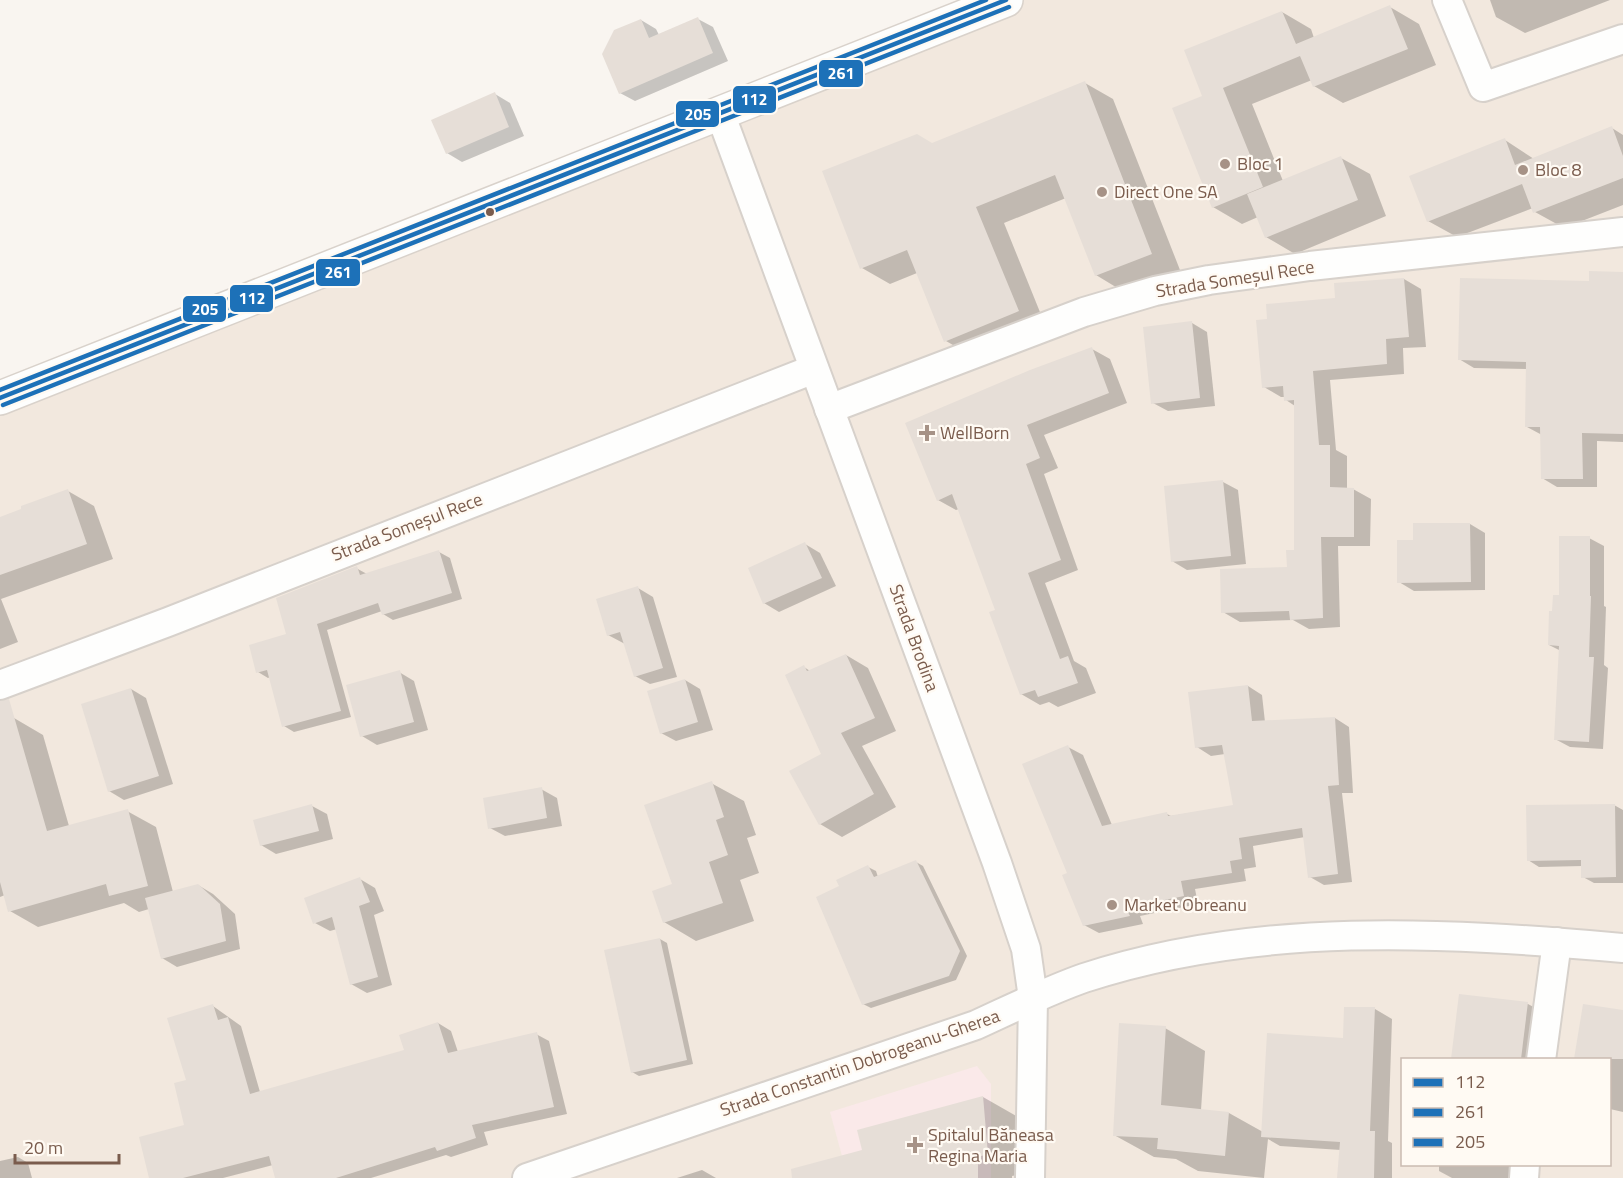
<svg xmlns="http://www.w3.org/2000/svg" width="1623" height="1178" viewBox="0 0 1623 1178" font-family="'Titillium Web',sans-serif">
<rect width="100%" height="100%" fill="#f9f5f0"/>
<path fill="#f2e8de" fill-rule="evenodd" d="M1006 0H1623V1178H0V398ZM1402 1060H1610V1164H1402Z"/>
<polygon fill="#fae9e9" points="977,1066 991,1084 991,1178 848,1178 830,1112"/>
<g fill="#0003">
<polygon points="1490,0 1610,0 1525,33 1496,17"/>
<polygon points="1390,7 1419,24 1436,65 1343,103 1314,86 1312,80 1252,104 1283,181 1341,158 1370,174 1386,216 1295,254 1266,237 1258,217 1242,224 1213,207 1204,97 1282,12 1311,29 1314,38"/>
<polygon points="698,19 713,27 728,61 635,101 620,93 641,20 656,29 659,35"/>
<polygon points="1085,83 1113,99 1180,270 1124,292 1096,275 1066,198 1004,223 1046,327 974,357 946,341 917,273 890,284 862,268 932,144"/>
<polygon points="495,94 510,103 524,136 462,162 447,153"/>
<polygon points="1612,128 1623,135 1623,205 1564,228 1535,212 1533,208 1457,237 1428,221 1505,140 1534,159"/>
<polygon points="1623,274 1623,442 1597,441 1597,487 1557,487 1542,478 1542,435 1527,427 1527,369 1474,368 1459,359 1590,283"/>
<polygon points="1404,279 1421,289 1426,347 1403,348 1404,374 1330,380 1336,450 1347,456 1347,489 1353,489 1371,499 1370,546 1338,546 1340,627 1309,629 1293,620 1240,622 1223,612 1289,568 1295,551 1295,406 1286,400 1285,397 1281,397 1264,387 1269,320"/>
<polygon points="1192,323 1207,332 1215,406 1168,411 1153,403"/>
<polygon points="1092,349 1110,359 1127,403 1044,435 1058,468 1044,474 1078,570 1045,583 1074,661 1086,668 1096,693 1058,707 1049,702 1040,705 1021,694 997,611 959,509 956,510 938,500"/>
<polygon points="1223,482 1238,490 1246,564 1187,570 1172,561"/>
<polygon points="68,491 94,506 113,559 1,599 18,642 0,649 0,519"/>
<polygon points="1470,524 1485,533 1485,590 1414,591 1399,582 1415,541"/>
<polygon points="1589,538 1604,546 1604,606 1606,607 1604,665 1608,668 1603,749 1570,747 1555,739 1561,651 1549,645 1554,613"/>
<polygon points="805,544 820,553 836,586 779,612 764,603"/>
<polygon points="439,552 450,558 462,599 393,620 383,614 382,611 327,630 351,717 294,732 284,726 270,677 268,678 258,672 288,635 356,568 367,574"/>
<polygon points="638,588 653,597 677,677 650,684 635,676 625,644 608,635"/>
<polygon points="846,655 868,668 896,731 862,746 896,807 842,837 820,824 823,754 804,667 810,671"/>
<polygon points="399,672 414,681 428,730 377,745 362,736"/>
<polygon points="685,680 700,689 713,730 676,741 661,733"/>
<polygon points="1248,686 1262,695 1265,722 1335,718 1349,727 1353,793 1342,793 1352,882 1324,885 1310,877 1305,837 1253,846 1256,867 1244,869 1246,881 1195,889 1198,904 1140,916 1143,924 1099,933 1084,925 1069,874 1068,747 1083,755 1112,825 1167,814 1171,816 1235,806 1225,754 1211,756 1197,747"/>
<polygon points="131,689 146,698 173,784 124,800 109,791"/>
<polygon points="14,718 43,735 69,826 127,811 156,827 173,892 198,885 213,894 235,914 240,949 177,967 162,958 149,909 139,912 124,903 38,927 10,911 5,895 0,897 0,722"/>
<polygon points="711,783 744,801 756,835 747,838 759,873 740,880 754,921 696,941 664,922 674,885"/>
<polygon points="541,789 557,798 562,826 505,836 490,828"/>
<polygon points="1614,805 1623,810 1623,883 1594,883 1583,877 1583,866 1539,867 1528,860"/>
<polygon points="312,806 327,814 333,839 276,854 261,845"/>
<polygon points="916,862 923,866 967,956 956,980 871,1008 863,1004 841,887 868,867 876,871 878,877"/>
<polygon points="360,879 375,888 384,911 374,915 392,985 367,993 351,984 337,929 330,931 315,923"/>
<polygon points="660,939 667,943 693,1064 639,1076 632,1072"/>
<polygon points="1460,996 1528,1004 1555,1019 1550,1060 1453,1060"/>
<polygon points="1584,1005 1623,1012 1623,1112 1610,1109 1610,1060 1575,1060"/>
<polygon points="213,1006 241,1026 260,1092 406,1051 438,1023 451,1031 458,1052 536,1034 549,1041 567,1114 484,1132 488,1145 451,1157 446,1155 371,1178 276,1178 273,1165 223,1178 151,1178 186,1126 188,1081"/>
<polygon points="1375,1009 1392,1019 1388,1141 1392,1143 1392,1178 1338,1178 1341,1150 1280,1146 1268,1139 1264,1178 1198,1171 1176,1159 1154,1157 1114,1135 1165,1028 1205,1051 1201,1110 1229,1113 1263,1132 1344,1039"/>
<polygon points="983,1097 1018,1117 1022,1174 1012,1176 1012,1178 796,1178 864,1151"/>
<polygon points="18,1157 28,1163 32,1178 0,1178 0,1161"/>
<polygon points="1439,1164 1530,1164 1529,1178 1452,1178 1439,1171"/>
<polygon points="702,1170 716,1178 677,1178"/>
</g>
<g fill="#e6ded7">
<polygon points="1390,5 1408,49 1313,87 1300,56 1223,88 1263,187 1212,208 1172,108 1202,96 1184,50 1282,11 1296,44"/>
<polygon points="698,17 713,53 619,94 602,54 614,30 641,19 649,38"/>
<polygon points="1085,81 1152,254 1095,276 1055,175 976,207 1019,311 944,342 907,250 860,269 822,171 917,134 932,143"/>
<polygon points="495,92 509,127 446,154 431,120"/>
<polygon points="1612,126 1623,156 1623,178 1533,213 1522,184 1427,222 1409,176 1505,138 1515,165"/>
<polygon points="1341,156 1358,200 1265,238 1247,194"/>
<polygon points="1589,271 1623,272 1623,434 1582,433 1583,479 1541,479 1540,427 1525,427 1526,362 1458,360 1460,278 1589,281"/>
<polygon points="1404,278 1409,337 1386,339 1387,364 1313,371 1319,445 1330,445 1330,487 1354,488 1354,537 1321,537 1323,618 1290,620 1289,611 1221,613 1220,569 1287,567 1286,550 1294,550 1294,400 1284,401 1283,386 1262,388 1256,320 1267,319 1266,304 1335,298 1334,283"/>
<polygon points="1192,321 1200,398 1151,404 1143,327"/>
<polygon points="1092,347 1109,393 1027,425 1040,458 1026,464 1061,560 1028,573 1060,659 1068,656 1078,683 1038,697 1035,690 1020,695 989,612 995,610 952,494 937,501 905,423 1030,370"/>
<polygon points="1223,480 1231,556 1171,562 1164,486"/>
<polygon points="68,489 87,544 0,575 0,517 21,509 21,506"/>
<polygon points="1413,523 1470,523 1471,582 1397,583 1397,540 1413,540"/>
<polygon points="1559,536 1590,536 1590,596 1591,596 1589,657 1594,657 1589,742 1554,740 1559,646 1548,645 1549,611 1552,611 1553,595 1559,595"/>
<polygon points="805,542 822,578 763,604 748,568"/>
<polygon points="439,550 452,593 382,615 378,603 317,624 341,711 282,727 267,670 256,673 249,645 286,634 276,598 357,566 360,575"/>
<polygon points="638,586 663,668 634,677 620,632 607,636 596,599"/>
<polygon points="846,654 875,718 841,733 874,794 819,825 789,771 821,754 785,675 804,665 807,671"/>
<polygon points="400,670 414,722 360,737 346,685"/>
<polygon points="685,679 698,722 660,734 647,691"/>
<polygon points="1248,685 1252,721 1335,717 1339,785 1328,786 1338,874 1308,878 1302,828 1239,838 1242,859 1230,861 1232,873 1181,881 1184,896 1126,908 1130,916 1083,926 1062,875 1067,873 1022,764 1068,745 1102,826 1167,812 1168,816 1233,805 1222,745 1195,748 1188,692"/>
<polygon points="131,688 159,776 108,792 81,704"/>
<polygon points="9,699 47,831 128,809 148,886 109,896 106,884 8,912 0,882 0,701"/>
<polygon points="712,781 724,817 716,820 728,855 709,862 723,903 663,923 652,891 672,884 644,805"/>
<polygon points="542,787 547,818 488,829 483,798"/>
<polygon points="312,804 319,831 260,846 253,820"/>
<polygon points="1615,804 1616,877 1581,878 1581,860 1527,861 1526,805"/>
<polygon points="916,860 960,951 949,976 862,1005 816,897 839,886 836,880 868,865 874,877"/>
<polygon points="360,877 370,902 359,906 378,977 350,985 332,917 313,924 304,898"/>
<polygon points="198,884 220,904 226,941 161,959 145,898"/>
<polygon points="660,938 687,1060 631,1073 604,950"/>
<polygon points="1459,994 1528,1002 1521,1059 1451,1059"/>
<polygon points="213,1004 218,1020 228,1017 250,1094 404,1050 399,1035 438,1022 448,1053 537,1032 554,1107 472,1125 476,1138 437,1151 435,1147 336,1178 275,1178 269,1156 183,1178 149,1178 139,1137 184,1125 174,1083 186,1080 167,1018"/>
<polygon points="1583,1004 1623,1010 1623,1059 1574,1059"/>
<polygon points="1344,1007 1375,1007 1370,1131 1375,1131 1374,1178 1337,1178 1340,1142 1261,1137 1267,1033 1343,1038"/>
<polygon points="1119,1023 1166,1026 1161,1105 1229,1112 1225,1156 1157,1149 1158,1138 1113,1136"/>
<polygon points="983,1096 988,1154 978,1157 978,1178 792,1178 791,1169 862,1150 857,1130"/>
</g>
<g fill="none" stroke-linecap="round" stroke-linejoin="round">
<defs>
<g id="street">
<polyline points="1447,0 1483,87 1623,39"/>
<polyline points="720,113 997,863 1026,949 1033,998 1030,1178"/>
<polyline points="829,409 1084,312 1155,291 1209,280 1310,266 1623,232"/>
<polyline points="0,685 168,622 814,369"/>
<polyline points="1541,1060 1557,942"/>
<path d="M527 1178 976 1025C1011 1009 1047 991 1084 978 1258 921 1443 932 1623 948"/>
<polyline points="1524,1178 1525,1164"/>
</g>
<polyline id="secondary" points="0,398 1006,0"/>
</defs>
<use href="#street" stroke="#d7d1cb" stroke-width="32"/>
<use href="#secondary" stroke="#d9d2cb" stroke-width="36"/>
<use href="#street" stroke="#fefefd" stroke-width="28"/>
<use href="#secondary" stroke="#fefefd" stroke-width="33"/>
<defs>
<polyline id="bus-1" points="0,398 1006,0"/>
<polyline id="bus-2" points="3,405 1009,7"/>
<polyline id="bus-3" points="0,390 986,0"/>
</defs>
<use href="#bus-1" stroke="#fffaf3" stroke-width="9"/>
<use href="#bus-2" stroke="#fffaf3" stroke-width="9"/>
<use href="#bus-3" stroke="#fffaf3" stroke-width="9"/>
<use href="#bus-1" stroke="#1d71b8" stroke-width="4.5"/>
<use href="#bus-2" stroke="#1d71b8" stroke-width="4.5"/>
<use href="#bus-3" stroke="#1d71b8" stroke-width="4.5"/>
</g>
<g fill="#a69286" stroke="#fffaf3" stroke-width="2">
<circle cx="1225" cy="164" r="6"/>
<circle cx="1523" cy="170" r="6"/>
<circle cx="1102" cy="192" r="6"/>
<path d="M924 424h6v6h6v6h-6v6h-6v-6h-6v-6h6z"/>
<circle cx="1112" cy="905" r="6"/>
<path d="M912 1136h6v6h6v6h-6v6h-6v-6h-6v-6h6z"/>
</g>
<circle fill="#7a5c4d" stroke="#fffaf3" stroke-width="2" cx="490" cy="212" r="5"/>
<g text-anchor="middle" stroke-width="4.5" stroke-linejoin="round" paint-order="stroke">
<g font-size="18" fill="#7a5c4d" stroke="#fffaf3" text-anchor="start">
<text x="1237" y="170">Bloc 1</text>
<text x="1535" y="176">Bloc 8</text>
<text x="1114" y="198">Direct One SA</text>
<text x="940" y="439">WellBorn</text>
<text x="1124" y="911">Market Obreanu</text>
<text x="928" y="1141">Spitalul Băneasa<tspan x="928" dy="21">Regina Maria</tspan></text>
</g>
<g font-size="18" fill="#7a5c4d" stroke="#fffaf3">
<text transform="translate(1235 279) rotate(-9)" y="6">Strada Someșul Rece</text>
<text transform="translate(407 527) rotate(-21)" y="6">Strada Someșul Rece</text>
<text transform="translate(914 638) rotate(70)" y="6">Strada Brodina</text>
<text transform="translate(860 1063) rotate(-19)" y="6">Strada Constantin Dobrogeanu-Gherea</text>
</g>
</g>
<g stroke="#fffaf3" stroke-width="2">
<rect x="818" y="59" width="46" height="29" rx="6" fill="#1d71b8"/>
<rect x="732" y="85" width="45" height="29" rx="6" fill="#1d71b8"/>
<rect x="675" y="100" width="45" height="28" rx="6" fill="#1d71b8"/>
<rect x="315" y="258" width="46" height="29" rx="6" fill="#1d71b8"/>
<rect x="229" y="284" width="45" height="29" rx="6" fill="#1d71b8"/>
<rect x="182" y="295" width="45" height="28" rx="6" fill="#1d71b8"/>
</g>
<g font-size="16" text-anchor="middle" font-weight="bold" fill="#fff">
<text x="841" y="79">261</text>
<text x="754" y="105">112</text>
<text x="698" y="120">205</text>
<text x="338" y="278">261</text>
<text x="252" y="304">112</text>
<text x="205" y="315">205</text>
</g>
<rect x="1401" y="1058" width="210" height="108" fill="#fffaf3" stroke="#cabbb1" stroke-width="1.5"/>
<rect x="1413" y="1078" width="30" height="9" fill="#1d71b8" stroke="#cabbb1" stroke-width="1.5"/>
<text x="1455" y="1088" font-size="18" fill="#7a5c4d">112</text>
<rect x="1413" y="1108" width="30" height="9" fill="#1d71b8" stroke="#cabbb1" stroke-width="1.5"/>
<text x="1455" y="1118" font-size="18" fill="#7a5c4d">261</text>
<rect x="1413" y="1138" width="30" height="9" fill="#1d71b8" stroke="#cabbb1" stroke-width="1.5"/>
<text x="1455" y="1148" font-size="18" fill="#7a5c4d">205</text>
<path d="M15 1154v9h104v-9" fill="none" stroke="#7a5c4d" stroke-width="3"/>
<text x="24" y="1154" font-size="18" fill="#7a5c4d" stroke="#fffaf3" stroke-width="4.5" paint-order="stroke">20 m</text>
</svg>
